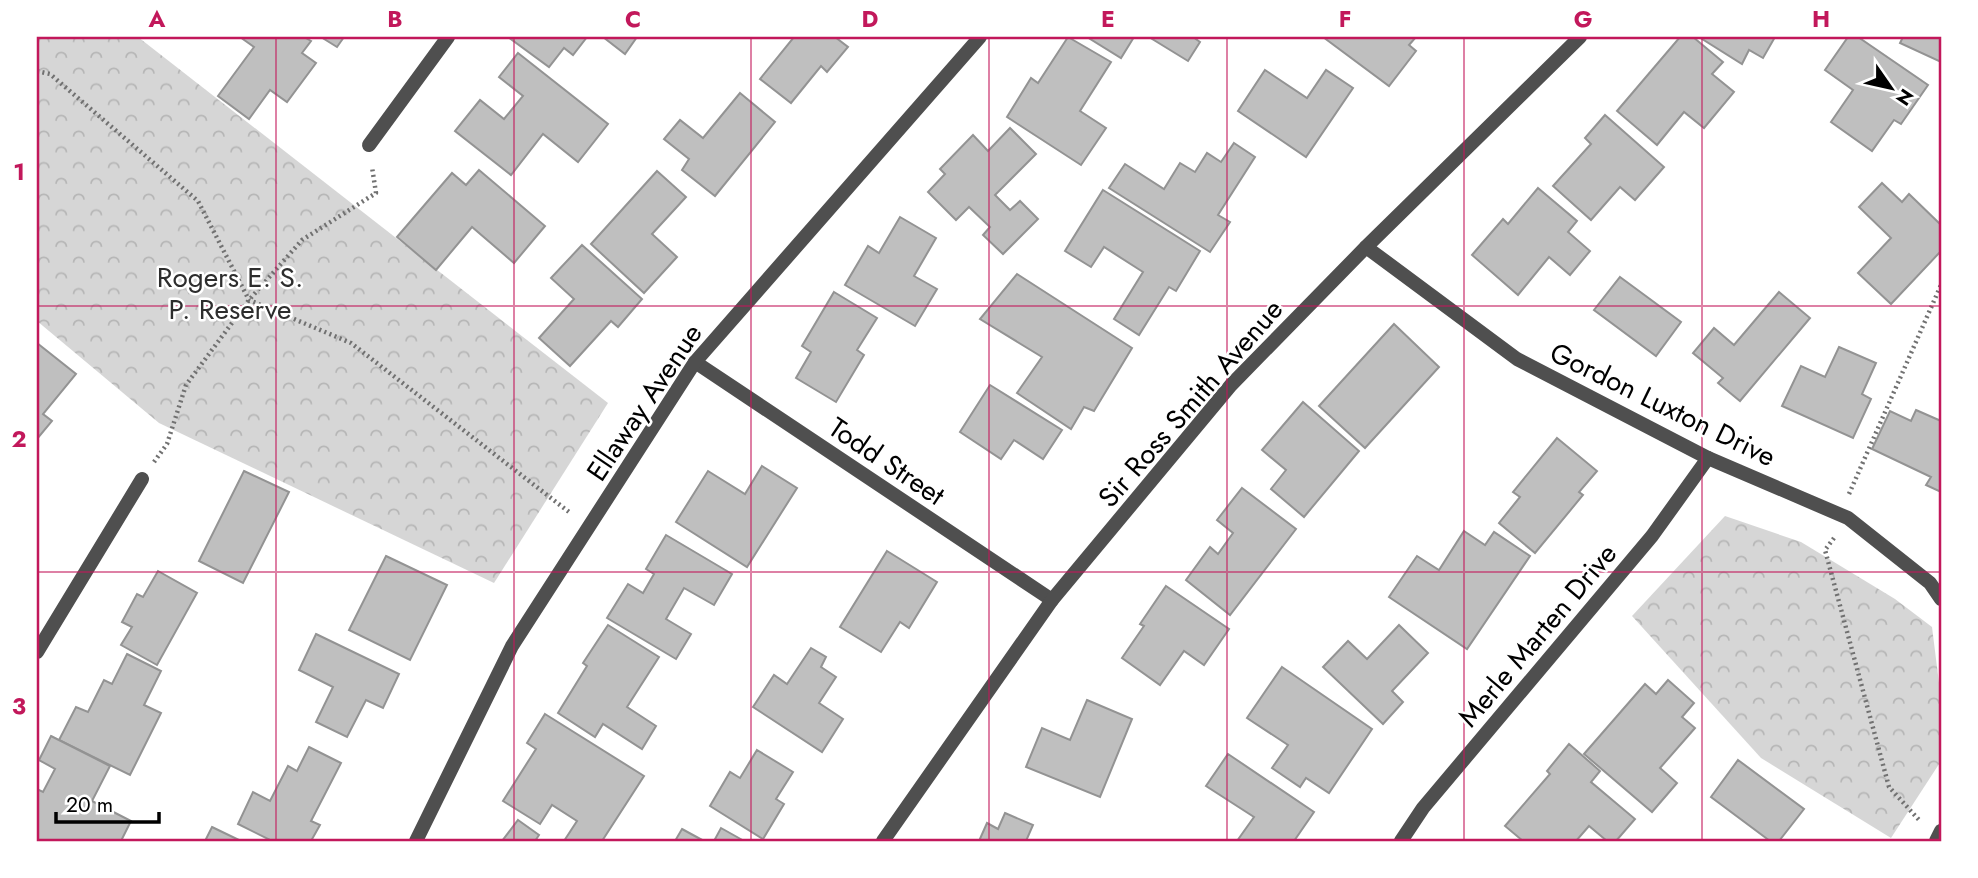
<svg xmlns="http://www.w3.org/2000/svg" width="1978" height="878" viewBox="0 0 1978 878" font-family="Jost,sans-serif">
<defs>
<pattern id="forest-crowns" width="20" height="18" patternUnits="userSpaceOnUse" patternTransform="scale(1.75)"><rect width="20" height="18" fill="#d6d6d6"/><path d="M2 6a3 3 0 1 1 6 0M12 15a3 3 0 1 1 6 0" fill="none" stroke="#b6b6b6"/></pattern>
</defs>
<rect width="100%" height="100%" fill="#fff"/>
<g fill="url(#forest-crowns)">
<polygon points="37,37 138,37 608,403 494,583 159,423 37,321"/>
<polygon points="1725,516 1801,542 1895,599 1932,627 1941,699 1941,761 1891,838 1761,758 1632,616"/>
</g>
<g fill="#bfbfbf" stroke="#939393" stroke-width="2">
<polygon points="240,37 304,37 311,41 302,53 316,63 287,102 270,90 249,119 218,96 254,47"/>
<polygon points="321,37 344,37 337,47"/>
<polygon points="508,37 587,37 573,55 564,48 549,67"/>
<polygon points="603,37 637,37 625,54"/>
<polygon points="794,37 835,37 848,47 827,72 821,66 791,103 760,79"/>
<polygon points="1068,37 1111,62 1080,111 1106,128 1081,165 1007,117 1031,78 1038,83"/>
<polygon points="1087,37 1134,37 1121,58"/>
<polygon points="1149,37 1193,37 1200,42 1188,61"/>
<polygon points="1323,37 1416,37 1409,45 1416,51 1389,86"/>
<polygon points="1680,37 1693,37 1723,62 1712,74 1734,92 1704,128 1684,112 1657,145 1617,111"/>
<polygon points="1699,37 1775,37 1763,58 1749,50 1742,64"/>
<polygon points="1848,37 1858,37 1928,85 1901,124 1894,120 1872,151 1831,122 1853,90 1825,70"/>
<polygon points="1903,37 1941,37 1941,62 1900,43"/>
<polygon points="518,53 608,124 578,162 543,134 511,175 455,131 480,100 504,119 523,96 499,77"/>
<polygon points="1265,70 1307,98 1326,70 1353,88 1306,157 1238,111"/>
<polygon points="740,93 775,122 715,196 682,170 689,159 664,139 680,120 703,138"/>
<polygon points="1605,115 1664,167 1635,200 1620,187 1591,220 1553,186 1591,144 1585,138"/>
<polygon points="1010,128 1036,154 995,195 1010,210 1020,201 1038,219 1003,254 983,235 990,227 969,207 956,220 928,192 945,174 940,169 973,135 988,151"/>
<polygon points="1234,143 1255,157 1218,215 1230,222 1210,252 1109,188 1125,164 1164,189 1180,163 1195,172 1207,153 1221,162"/>
<polygon points="479,170 545,226 514,263 472,227 436,270 397,237 452,173 466,185"/>
<polygon points="657,171 686,197 652,234 677,257 644,293 591,244"/>
<polygon points="1882,183 1902,202 1909,194 1941,225 1941,251 1891,304 1858,273 1891,238 1859,207"/>
<polygon points="1538,188 1577,221 1568,232 1590,251 1570,275 1549,257 1518,295 1472,255 1503,219 1508,224"/>
<polygon points="1103,190 1200,251 1176,291 1169,287 1139,335 1114,319 1143,272 1104,247 1091,267 1065,251"/>
<polygon points="900,217 936,238 914,276 937,289 915,326 845,285 868,246 879,253"/>
<polygon points="582,245 642,299 618,327 611,321 570,366 539,338 574,299 551,278"/>
<polygon points="1017,274 1132,348 1094,411 1084,407 1071,429 1017,393 1042,357 980,319"/>
<polygon points="1620,277 1681,322 1656,356 1594,310"/>
<polygon points="834,292 877,318 857,350 864,355 836,402 796,378 811,352 802,346"/>
<polygon points="1779,292 1810,318 1740,401 1718,383 1723,378 1693,353 1714,328 1734,345"/>
<polygon points="1394,324 1439,367 1365,448 1319,406"/>
<polygon points="37,343 76,374 43,414 52,421 37,439"/>
<polygon points="1839,347 1876,363 1862,394 1871,399 1853,438 1782,406 1801,366 1825,377"/>
<polygon points="990,385 1062,430 1043,459 1014,440 1001,459 960,432"/>
<polygon points="1303,402 1359,451 1304,517 1271,489 1286,470 1262,450"/>
<polygon points="1916,410 1941,421 1941,492 1926,485 1931,477 1872,449 1890,411 1911,421"/>
<polygon points="1557,438 1597,471 1579,492 1583,495 1535,553 1499,523 1520,497 1513,492"/>
<polygon points="762,466 797,488 747,567 676,522 708,471 745,494"/>
<polygon points="244,471 289,492 243,583 199,561"/>
<polygon points="1242,488 1296,529 1230,615 1186,580 1210,547 1218,554 1233,533 1217,520"/>
<polygon points="1464,531 1485,545 1494,532 1530,556 1467,649 1389,597 1417,556 1439,570"/>
<polygon points="666,535 732,574 714,605 684,588 666,619 691,634 676,659 607,618 628,584 643,593 654,574 646,569"/>
<polygon points="887,551 937,582 909,628 900,622 881,652 840,627"/>
<polygon points="386,556 447,585 410,660 349,630"/>
<polygon points="158,571 197,593 157,665 121,645 132,627 122,622 137,594 143,597"/>
<polygon points="1166,586 1229,629 1204,665 1184,651 1160,685 1122,658 1144,626 1140,624"/>
<polygon points="608,625 659,657 627,707 656,726 642,749 603,724 595,737 558,713 587,666 583,663"/>
<polygon points="1399,625 1428,653 1392,691 1403,702 1383,724 1323,667 1348,641 1367,659"/>
<polygon points="316,634 399,674 383,708 366,700 347,737 316,722 333,687 299,670"/>
<polygon points="811,648 826,657 821,667 836,677 819,703 843,719 822,752 753,707 774,675 787,684"/>
<polygon points="127,654 161,671 144,705 161,713 130,775 59,740 76,707 88,712 104,680 112,684"/>
<polygon points="1282,667 1372,729 1329,793 1306,778 1300,787 1272,768 1288,745 1247,718"/>
<polygon points="1668,680 1694,703 1682,717 1695,728 1660,768 1677,783 1652,812 1584,754 1645,684 1656,694"/>
<polygon points="1087,700 1132,719 1100,797 1026,767 1042,728 1070,740"/>
<polygon points="545,714 644,776 602,841 564,841 577,821 552,805 540,824 503,801 536,749 527,743"/>
<polygon points="51,736 110,766 92,801 131,821 121,841 37,841 37,789 43,792 55,769 39,760"/>
<polygon points="1569,744 1600,771 1591,782 1635,819 1616,841 1607,841 1589,826 1576,841 1523,841 1505,826 1550,774 1547,771"/>
<polygon points="309,747 341,763 311,821 320,825 311,841 272,841 238,824 253,792 270,801 288,766 297,771"/>
<polygon points="757,750 793,772 776,799 784,804 763,839 710,806 730,772 740,778"/>
<polygon points="1228,754 1314,812 1294,841 1237,841 1254,817 1206,786"/>
<polygon points="1738,760 1804,809 1779,841 1770,841 1711,797"/>
<polygon points="1005,813 1033,825 1026,841 979,841 987,823 998,829"/>
<polygon points="518,820 539,835 535,841 502,841"/>
<polygon points="212,827 241,841 205,841"/>
<polygon points="721,828 744,841 714,841"/>
<polygon points="682,829 704,841 675,841"/>
</g>
<g fill="none" stroke-linecap="round" stroke-linejoin="round">
<g stroke="#717171" stroke-width="4.5" stroke-dasharray="2 3.5" stroke-linecap="butt">
<polyline points="37,71 50,74 198,201 249,300 351,343 569,512"/>
<polyline points="154,462 167,444 186,385 249,300 302,240 376,193 372,167"/>
<polyline points="1849,494 1941,285"/>
<polyline points="1834,538 1825,550 1889,787 1920,821"/>
</g>
<g stroke="#4f4f4f" stroke-width="14">
<polyline points="369,145 448,37"/>
<polyline points="1366,247 1517,359 1708,458 1848,518 1930,583 1941,599"/>
<polyline points="695,362 1052,600"/>
<polyline points="37,652 142,479"/>
<polyline points="416,841 512,646 695,362 980,37"/>
<polyline points="883,841 1052,600 1231,385 1366,247 1580,37"/>
<polyline points="1401,841 1423,808 1652,536 1708,458"/>
<polyline points="1936,841 1941,831"/>
</g>
</g>
<path fill="none" stroke="#c2185b" stroke-width="2" stroke-opacity="0.55" d="M276 37V841M514 37V841M751 37V841M989 37V841M1227 37V841M1464 37V841M1702 37V841M37 306H1941M37 572H1941"/>
<g text-anchor="middle" stroke-width="5" stroke-linejoin="round" paint-order="stroke">
<g font-size="28" fill="#2d2d2d" stroke="#fff">
<text x="230" y="287">Rogers E. S.<tspan x="230" dy="32">P. Reserve</tspan></text>
</g>
<g font-size="28" fill="#000" stroke="#fff">
<text transform="translate(644 402) rotate(-56)" y="10">Ellaway Avenue</text>
<text transform="translate(1190 403) rotate(-49)" y="10">Sir Ross Smith Avenue</text>
<text transform="translate(1663 404) rotate(26)" y="10">Gordon Luxton Drive</text>
<text transform="translate(887 461) rotate(34)" y="10">Todd Street</text>
<text transform="translate(1537 635) rotate(-50)" y="10">Merle Marten Drive</text>
</g>
</g>
<rect width="1978" height="878" fill="none" stroke="#ffffff" stroke-width="77"/>
<g transform="translate(1891 88) rotate(124)" stroke="#ffffff" stroke-width="5" paint-order="stroke">
<path d="M0-5L12 26L0 18L-12 26Z" fill="#000000"/>
<text y="-10" font-size="19" font-weight="bold" text-anchor="middle" fill="#000000">N</text>
</g>
<path d="M56 812v10h103v-10" fill="none" stroke="#000000" stroke-width="3.5"/>
<text x="66" y="812" font-size="21" fill="#000000" stroke="#ffffff" stroke-width="5" paint-order="stroke">20 m</text>
<rect x="38" y="38" width="1902" height="802" fill="none" stroke="#c2185b" stroke-width="2.5"/>
<g font-size="23" text-anchor="middle" font-weight="bold" fill="#c2185b">
<text x="157" y="27">A</text>
<text x="395" y="27">B</text>
<text x="633" y="27">C</text>
<text x="870" y="27">D</text>
<text x="1108" y="27">E</text>
<text x="1345" y="27">F</text>
<text x="1583" y="27">G</text>
<text x="1821" y="27">H</text>
<text x="19" y="180">1</text>
<text x="19" y="447">2</text>
<text x="19" y="714">3</text>
</g>
</svg>
